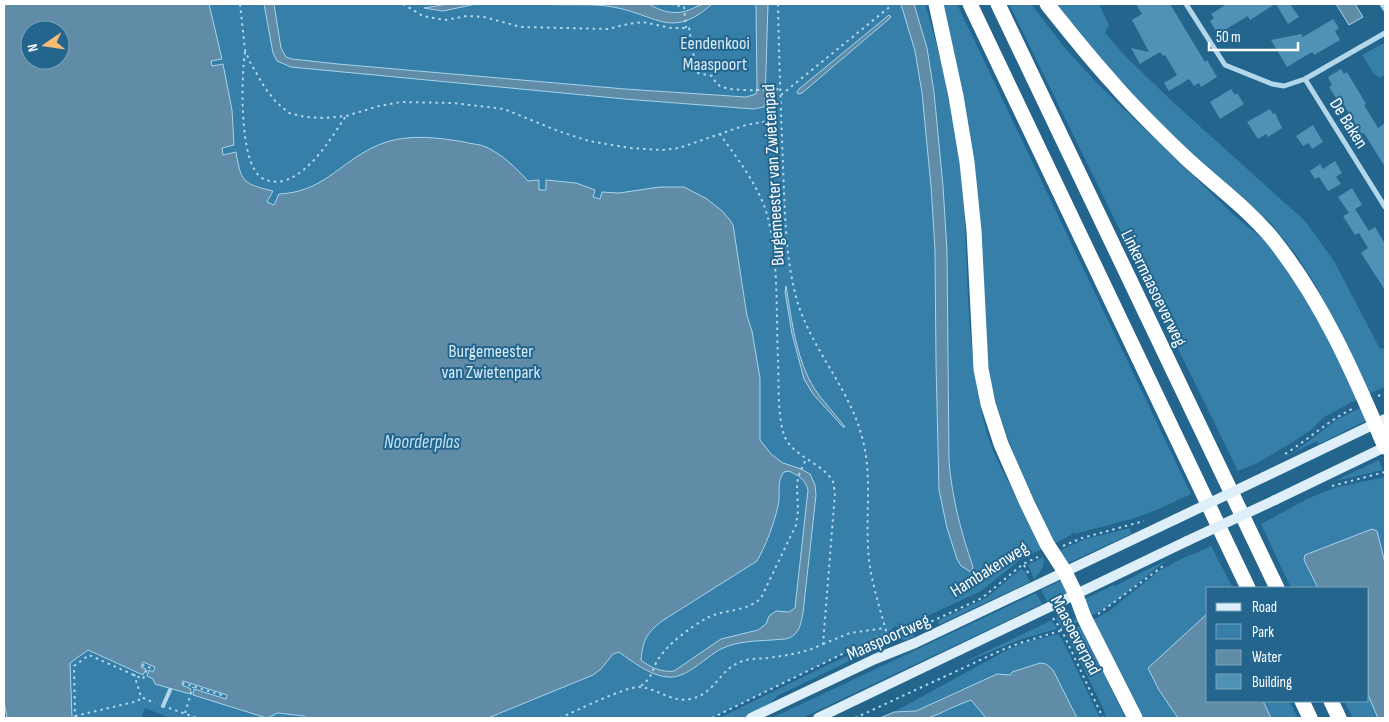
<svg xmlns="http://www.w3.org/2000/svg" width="1389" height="722" viewBox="0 0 1389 722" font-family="'Sofia Sans Condensed',sans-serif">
<rect width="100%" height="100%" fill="#23658d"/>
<g fill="#357fa8" fill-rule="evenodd">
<path d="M4 4H901L915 51 922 93 931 186 935 250 936 363 939 490 973 567C961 532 952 498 949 461L947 251 943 186 934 92 927 48 914 4H925C941 58 955 113 961 170 970 257 963 348 987 433 992 451 1001 468 1010 485 1020 506 1031 527 1042 549L1021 559 981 591 906 626 898 628 895 626 887 634 875 638 712 718H170L145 708 141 718H4ZM30 30H60V60H30Z"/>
<path d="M940 4H957L1191 494 1154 511 1132 519 1074 534 1073 532 1071 535 1055 543C1029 488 1002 435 988 375Z"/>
<polygon points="1009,4 1031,4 1065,48 1098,84 1235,216 1264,240 1292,273 1319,319 1358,399 1324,417 1311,430 1288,445 1257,463 1238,471"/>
<polygon points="1053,4 1099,4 1109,25 1105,33 1125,56 1173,102 1305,221 1334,261 1380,349 1385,348 1385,387 1368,394 1318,289 1297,256 1270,222 1204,165 1154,118 1106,69"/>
<polygon points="1382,44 1385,44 1385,75 1380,78 1374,74 1362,55"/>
<polygon points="1362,407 1366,417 1365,421 1319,444 1317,441 1255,472 1294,452 1338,419"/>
<polygon points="1379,460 1383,470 1335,481"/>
<polygon points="1385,477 1385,563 1377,531 1304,560 1318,588 1291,588 1261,524 1309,498 1337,487"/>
<polygon points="1130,528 1131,534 1068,563 1059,551 1085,539"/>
<polygon points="1211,546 1233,588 1208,588 1208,613 1149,668 1159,690 1178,718 1142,718 1093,620 1109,611 1159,571 1191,554 1192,555"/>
<path d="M1043 557C1046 565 1040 573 1034 579L1028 565Z"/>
<path d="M1167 560C1142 578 1120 602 1091 616L1085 601 1086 598 1114 585 1115 586Z"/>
<polygon points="1021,569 1025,571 1030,582 938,625 939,620 986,598"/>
<polygon points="1062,580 1068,592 1047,601 1041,590"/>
<polygon points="1036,593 1042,604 802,718 772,718"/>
<polygon points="1064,616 1069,616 1079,622 1062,628 1056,618"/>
<polygon points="1052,620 1057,629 1019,640 958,665"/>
<polygon points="1081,625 1125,718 1106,718 1104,710 1067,635 1067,633"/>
<path d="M915 634C912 642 901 640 893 640L777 696 767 707 744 718H719L879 640 893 636Z"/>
<polygon points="1058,634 1063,641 1100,718 1077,718 1071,705 1010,675 960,690 916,711 894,712 1007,650 1023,643"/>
<polygon points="1368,695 1378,718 1353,718 1344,701 1368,701"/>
<polygon points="971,700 986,718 925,718 950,710 961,703"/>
<polygon points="1263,701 1289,701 1298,718 1271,718"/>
</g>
<g fill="#618ca7" stroke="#a7d4ec" fill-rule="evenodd">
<path d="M4 4H209L222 59 211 61 212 66 223 64 232 110 234 145 222 148 223 155 236 152C241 182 243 184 273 191L267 202 274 205 279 194C323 192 338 164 374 147 402 133 435 137 464 142 471 144 480 144 486 147 503 155 515 167 528 181L539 180V190H546V180L576 183 595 190 593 197 600 199 602 192 619 193 660 187H684L707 199 722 211 730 220 733 225 747 316 752 331 760 378V440L771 454 783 463 801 469 810 474 815 485 816 495 803 613C801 622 800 634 789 638 784 640 778 639 773 640 756 641 737 641 721 649 704 658 687 679 667 677 649 675 633 662 619 652L613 654 601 669 593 675 488 718H305L304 716 278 713 267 718 193 695 194 689 226 699 227 695 183 681 182 685 191 689 190 694 155 684 153 679 147 676 149 670 153 672 155 667 143 662 141 667 146 669 143 675 88 650 70 663 72 718H7L4 701ZM30 30H60V60H30ZM789 471C799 476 805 479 808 490L795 608 789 612 776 611 769 616 766 624 758 630 721 639 674 671C663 673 649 667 641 660 643 640 646 634 662 621L757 561C766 545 774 524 778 506 781 494 776 482 784 472Z"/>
<polygon points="264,4 274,4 281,48 286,57 292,59 338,64 625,89 746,97 756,94 757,87 756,4 768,4 765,103 764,107 753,109 625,99 291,67 277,61 273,53"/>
<polygon points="448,4 476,4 443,11 424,8"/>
<path d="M543 4H649C660 11 673 15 686 11 699 7 696 4 712 4 672 40 657 15 613 7 593 3 564 6 543 4Z"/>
<path d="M901 4H914L927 48 934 92 943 186 947 251 949 461C952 498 961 532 973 567L971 572 961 566 957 559 947 528 939 490 936 363 935 250 931 186 922 93 915 51Z"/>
<polygon points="1336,4 1355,4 1363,17 1349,25"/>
<polygon points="889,15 891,17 889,19 802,93 798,94 797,92 799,89"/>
<path d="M786 286C791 316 795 349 808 377 816 395 833 411 845 427H843L813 394 804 379 792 334 785 292Z"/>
<polygon points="1372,529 1377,531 1385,563 1385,718 1378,718 1368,695 1368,588 1318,588 1304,560 1305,555"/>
<polygon points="1208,613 1208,701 1263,701 1271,718 1178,718 1159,690 1148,668"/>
<path d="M1040 663 1046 664 1053 670 1077 718H986L971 700C956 705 943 713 928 718 913 721 895 718 880 718L894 712 916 711 997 674 1010 675 1012 672Z"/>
</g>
<g fill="#5091b6">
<polygon points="1136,4 1170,4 1205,62 1207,60 1217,77 1201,87 1199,83 1194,86 1189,79 1169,91 1164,83 1177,75 1165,55 1163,56 1160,52 1140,64 1131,48 1149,52 1132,20 1142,14"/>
<polygon points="1227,4 1275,4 1250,20 1248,16 1218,34 1210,21 1214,18 1211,14"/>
<polygon points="1276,4 1290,4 1299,17 1288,24"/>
<polygon points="1333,19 1339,28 1335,31 1340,40 1314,55 1312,52 1287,67 1271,40 1301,34 1303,37"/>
<polygon points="1341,69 1344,74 1347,72 1366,104 1364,105 1378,128 1385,123 1385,167 1364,133 1362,134 1342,102 1340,104 1329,87 1332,85 1328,77"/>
<polygon points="1231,89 1235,95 1237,93 1244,104 1220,119 1210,102"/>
<polygon points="1270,109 1273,114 1275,113 1282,128 1268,137 1266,134 1258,139 1247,122"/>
<polygon points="1313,125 1323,142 1312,149 1309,143 1303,146 1296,136"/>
<polygon points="1335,161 1342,173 1336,177 1341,184 1328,191 1319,177 1315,179 1310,171 1320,164 1323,169"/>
<polygon points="1352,188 1362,205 1355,209 1369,231 1375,227 1385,244 1385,290 1361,253 1368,248 1359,233 1355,235 1343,216 1349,213 1338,197"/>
</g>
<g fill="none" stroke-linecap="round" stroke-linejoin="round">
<g stroke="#b2d7eb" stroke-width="2" stroke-dasharray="2.5 4" stroke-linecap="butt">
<polyline points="240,4 245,50 250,62 265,88 276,102 289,113 305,117 324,118 346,116 379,106 401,102 453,103 504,109 558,131 589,141 630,148 662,150 679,148 746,125 780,119"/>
<path d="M403 4 423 16 445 20 467 16 484 17 521 27 608 29 628 24 643 22 671 28H689L696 69 698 73 712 76C714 80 716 83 720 86 731 92 767 90 781 89"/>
<polyline points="671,4 684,7 686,28"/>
<path d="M778 4C779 58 781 112 783 166 785 210 785 255 796 297 810 348 849 387 862 437 872 473 866 509 868 546 869 576 879 605 887 634L913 630 982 598 1023 564 1038 557"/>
<path d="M245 52C241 79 240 150 256 172 263 183 280 184 291 178 315 166 331 138 346 116"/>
<polyline points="781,95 892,5"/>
<polyline points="1378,396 1385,393"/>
<path d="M1285 454C1309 439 1329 420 1354 408"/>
<polyline points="1332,486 1385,472"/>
<polyline points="1063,546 1082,538 1144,521"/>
<polyline points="1024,565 1030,576"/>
<polyline points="1098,614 1166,564"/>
<polyline points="1053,618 1062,631 1103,718"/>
<polyline points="823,644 850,633 885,628"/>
<polyline points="142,665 154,669"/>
<polyline points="134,674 141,697 155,703"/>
<polyline points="182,683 225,696"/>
<path d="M641 686C654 676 651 670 659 658 670 642 691 627 707 618 723 609 748 612 761 598L796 525 798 511 797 486 798 477 806 459"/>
<polyline points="169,708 197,718"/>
<polyline points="185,713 193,687"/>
<polyline points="75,716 138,701 141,697"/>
<polyline points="75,718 74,666 89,655 143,679 148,667"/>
<path d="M560 718C576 711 624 687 639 687 657 688 672 703 690 699 715 694 718 672 738 663 747 658 758 659 768 658 788 655 805 653 823 644L835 493C834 490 834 485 833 482 825 464 792 457 784 435 777 413 779 382 778 359 776 315 779 253 766 211 756 182 737 158 719 133"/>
<polyline points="712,718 875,638 887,634"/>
<polyline points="855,718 1002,650 1020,643 1073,627"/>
</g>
<polyline stroke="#b2d7eb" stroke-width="4" points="163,706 170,690"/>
<g stroke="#b2d7eb" stroke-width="5">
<polyline points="1186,4 1225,65 1272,84 1284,86 1305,79 1385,33"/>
<polyline points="1382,4 1385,9"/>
<polyline points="1305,79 1385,207"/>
</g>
<g stroke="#deeff9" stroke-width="10">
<polyline points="1264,477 1385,419"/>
<polyline points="1275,500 1385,447"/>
<polyline points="751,718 875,659 915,643 1176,519"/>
<polyline points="818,718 1187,541"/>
</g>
<g stroke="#fff" stroke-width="15">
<polyline points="936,4 956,96 967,162 974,231 981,369 988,404 1001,444 1027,503 1047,544 1065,572 1076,595 1084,617 1135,718"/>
<polyline points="970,4 1248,588"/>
<polyline points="998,4 1277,588"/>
<path d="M1047 4C1068 30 1089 57 1112 82 1135 109 1161 134 1186 158 1214 184 1247 208 1272 238 1322 300 1354 374 1385 447"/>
<polyline points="1302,701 1310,718"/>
<polyline points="1331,701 1339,718"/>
</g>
<g stroke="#deeff9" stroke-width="10">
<polyline points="1176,519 1264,477"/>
<polyline points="1187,541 1275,500"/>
</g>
</g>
<g text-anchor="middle" stroke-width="4" stroke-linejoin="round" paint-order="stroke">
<g font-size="18" fill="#d7ecf8" stroke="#23658d">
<text x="715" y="49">Eendenkooi<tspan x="715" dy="21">Maaspoort</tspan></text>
<text x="491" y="357">Burgemeester<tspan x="491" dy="21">van Zwietenpark</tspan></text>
</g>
<g font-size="18" fill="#fff" stroke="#23658d">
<text transform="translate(1349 123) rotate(58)" y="6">De Baken</text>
<text transform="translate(773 175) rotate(-93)" y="6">Burgemeester van Zwietenpad</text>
<text transform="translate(1154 288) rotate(64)" y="6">Linkermaasoeverweg</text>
<text transform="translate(989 569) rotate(-32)" y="6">Hambakenweg</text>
<text transform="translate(1076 635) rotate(62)" y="6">Maasoeverpad</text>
<text transform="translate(888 637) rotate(-24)" y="6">Maaspoortweg</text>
</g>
<g font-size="19" font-style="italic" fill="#bee0f2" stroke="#23658d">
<text x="422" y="448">Noorderplas</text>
</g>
</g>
<rect width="1389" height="722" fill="none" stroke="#ffffff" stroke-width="10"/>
<rect x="1206" y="587" width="162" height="115" fill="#23658d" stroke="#7ba3bb"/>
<rect x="1216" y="603" width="25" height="8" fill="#deeff9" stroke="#7ba3bb"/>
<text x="1252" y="612" font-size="15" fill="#ffffff">Road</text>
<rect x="1216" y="624" width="25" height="15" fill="#357fa8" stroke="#7ba3bb"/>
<text x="1252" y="637" font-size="15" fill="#ffffff">Park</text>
<rect x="1216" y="650" width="25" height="15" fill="#618ca7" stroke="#7ba3bb"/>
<text x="1252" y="662" font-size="15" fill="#ffffff">Water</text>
<rect x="1216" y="674" width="25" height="15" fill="#5091b6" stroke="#7ba3bb"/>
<text x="1252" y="687" font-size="15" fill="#ffffff">Building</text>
<g transform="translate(45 45) rotate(257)"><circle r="24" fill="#23658d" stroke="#7ba3bb"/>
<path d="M0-4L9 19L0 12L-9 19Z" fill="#f6b976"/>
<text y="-8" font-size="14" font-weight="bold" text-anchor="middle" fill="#ffffff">N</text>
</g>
<path d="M1209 42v8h89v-8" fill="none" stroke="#ffffff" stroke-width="2.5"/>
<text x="1216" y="42" font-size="15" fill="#ffffff" stroke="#23658d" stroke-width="4" paint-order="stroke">50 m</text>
</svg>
